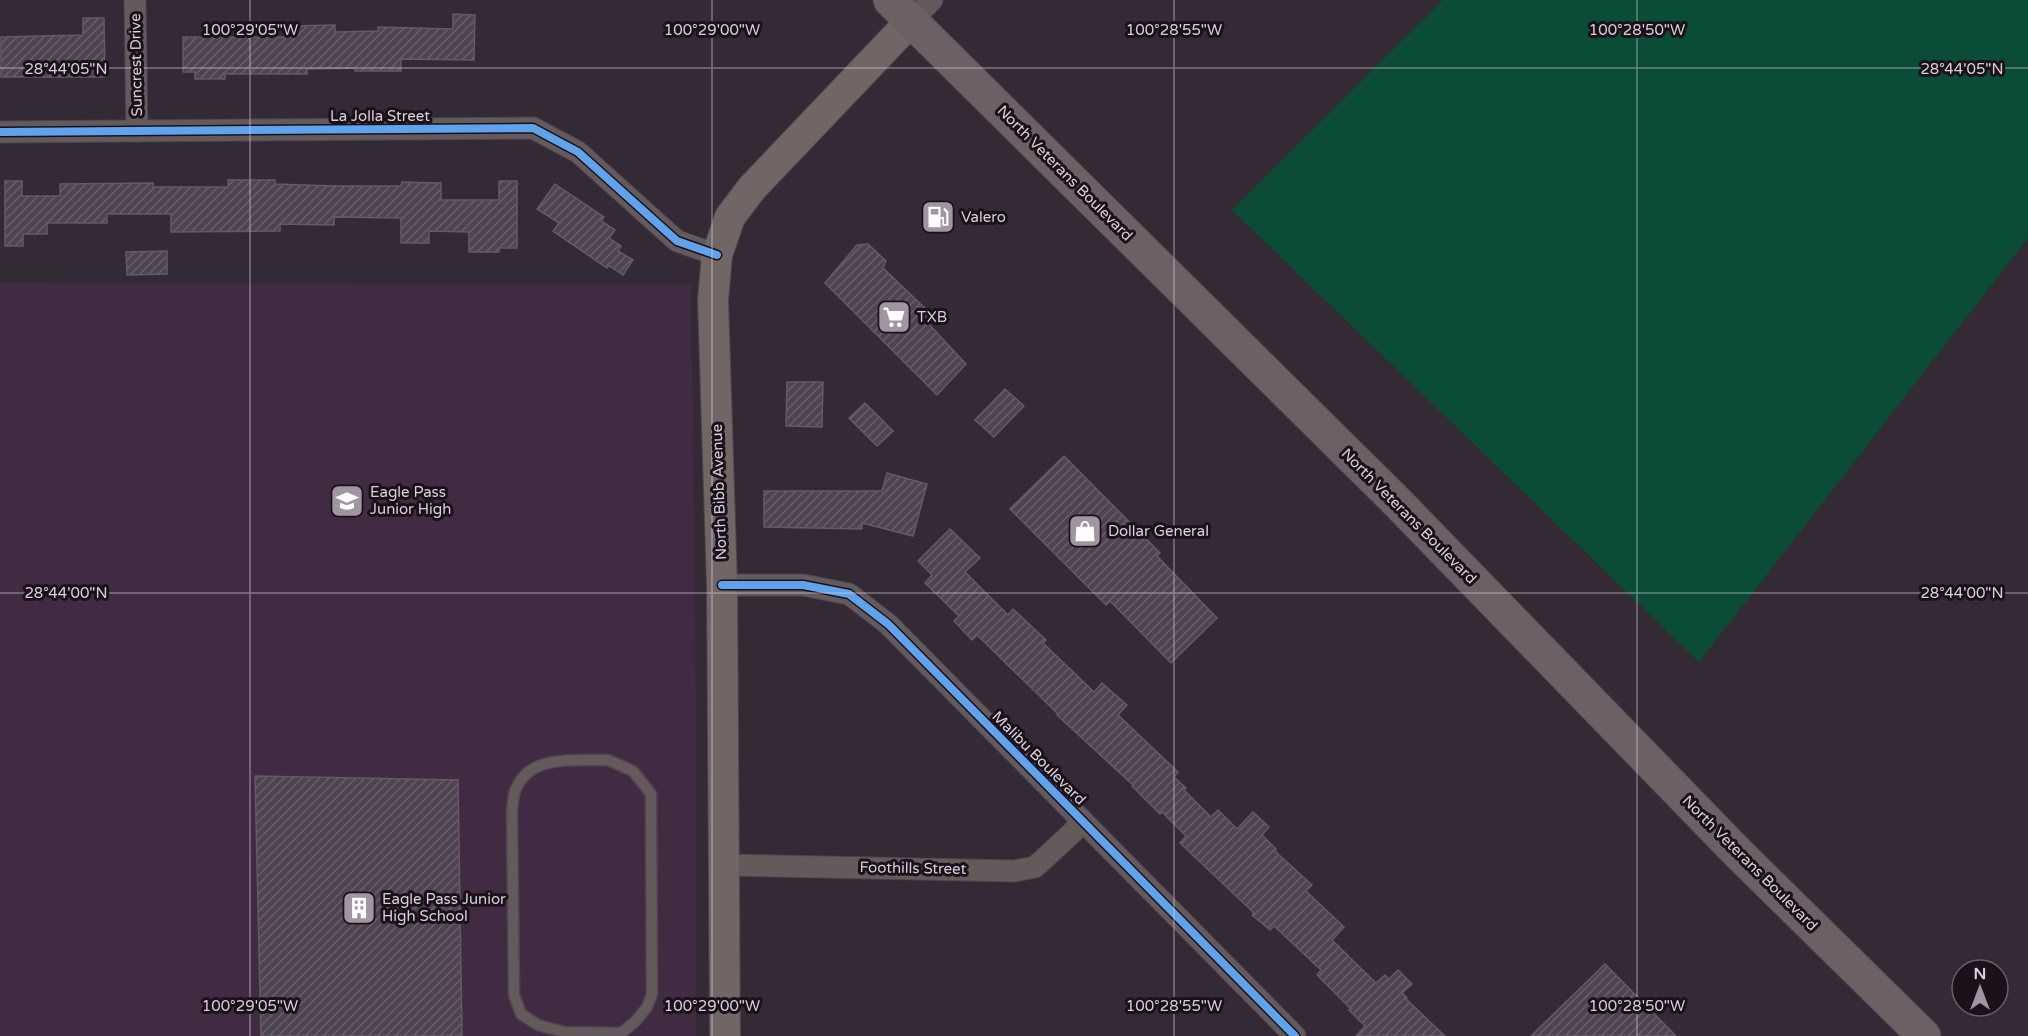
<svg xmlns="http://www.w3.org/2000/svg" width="2028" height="1036" viewBox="0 0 2028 1036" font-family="'Varela Round',sans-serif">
<defs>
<pattern id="building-hatch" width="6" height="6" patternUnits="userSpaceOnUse" patternTransform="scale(1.5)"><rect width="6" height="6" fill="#504351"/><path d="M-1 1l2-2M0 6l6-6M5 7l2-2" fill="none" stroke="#695d69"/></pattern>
</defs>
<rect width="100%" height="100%" fill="#342a35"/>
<polygon fill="#412b42" points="0,283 691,285 696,717 696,1036 0,1036"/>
<polygon fill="#0a4c35" points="1443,0 2028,0 2028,238 1699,662 1232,210"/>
<g fill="url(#building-hatch)" stroke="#635a63" stroke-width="1.5">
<polygon points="453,14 475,15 474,60 401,59 401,71 355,71 355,68 307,69 307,74 225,74 225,79 195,79 195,72 183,72 183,37 292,37 292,26 335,25 335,32 378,31 378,27 453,29"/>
<polygon points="83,18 104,18 105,77 1,77 1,37 83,35"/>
<polygon points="228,180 275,180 275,184 334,186 401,186 402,182 441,183 441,200 499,200 499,181 517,181 517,248 499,248 499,252 469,252 469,232 429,231 429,243 401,243 401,218 334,217 334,225 280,224 280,231 171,232 171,214 107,214 107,223 47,223 47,234 23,234 23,246 5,246 5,181 22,181 22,196 60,196 60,184 153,183 153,187 228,187"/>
<polygon points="555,184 604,217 601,221 615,230 609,238 621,246 618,251 633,260 623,275 608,265 607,268 553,231 559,223 537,209"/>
<polygon points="868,244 886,261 883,268 931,314 925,320 966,364 937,395 825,283 857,245"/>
<polygon points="167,251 167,274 127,275 126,252"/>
<polygon points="787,382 823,382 822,427 786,426"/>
<polygon points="1005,389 1024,406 994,437 975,420"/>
<polygon points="865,403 893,431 877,446 849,418"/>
<polygon points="1064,456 1160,553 1157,556 1217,618 1171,663 1110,601 1106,605 1010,509"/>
<polygon points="887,473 927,484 913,536 862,523 862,529 764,527 764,491 882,491"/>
<polygon points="950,529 980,558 965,572 1008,615 1013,609 1046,640 1043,643 1094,692 1102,683 1127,705 1118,715 1178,772 1174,777 1186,788 1184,790 1211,817 1218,810 1237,829 1253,812 1269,827 1262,835 1276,849 1275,851 1312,885 1306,891 1344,927 1332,940 1376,983 1385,975 1389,979 1398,970 1412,984 1402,993 1407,998 1406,999 1445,1036 1356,1036 1365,1026 1349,1010 1351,1009 1317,975 1321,970 1274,926 1270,930 1252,915 1254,913 1180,843 1186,836 1162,812 1160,814 1132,786 1133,785 1057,715 1058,714 977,635 972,640 954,621 959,616 925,583 932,575 918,561"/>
<polygon points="255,776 458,780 462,1036 261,1036"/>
<polygon points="1605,964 1676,1036 1531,1036"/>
</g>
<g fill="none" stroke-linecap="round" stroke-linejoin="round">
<defs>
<path id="lane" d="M608 760 633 771 651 794 652 994 647 1007 635 1022 621 1033 564 1032 538 1025 521 1014 514 995 512 810C513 804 513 797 515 791 529 753 575 761 608 760Z"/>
<g id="street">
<polyline points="135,0 137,131"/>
<polyline points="911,21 932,0"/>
<polyline points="0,132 533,128 578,152 677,241 717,255"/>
<polyline points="722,585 803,585 849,594 888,624 1295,1036"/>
<polyline points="724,865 1014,871 1035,867 1072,833 1082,820"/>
</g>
<polyline id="secondary" points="725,1036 722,585 713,300 717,255 730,217 752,188 911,21"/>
<polyline id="highway" points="890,0 1398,503 1738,853 1924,1036"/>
</defs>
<use href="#lane" stroke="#4e454f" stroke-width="13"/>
<use href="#street" stroke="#4e454f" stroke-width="23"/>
<use href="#secondary" stroke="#4e454f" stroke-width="32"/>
<use href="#highway" stroke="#4e454f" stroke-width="35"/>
<use href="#lane" stroke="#645a5c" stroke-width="10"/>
<use href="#street" stroke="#645a5c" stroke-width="21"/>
<use href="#secondary" stroke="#716566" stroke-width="30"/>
<use href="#highway" stroke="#6d5f63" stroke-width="33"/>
<defs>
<g id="cycleway">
<polyline points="0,132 533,128 578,152 677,241 717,255"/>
<polyline points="722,585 803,585 849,594 888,624 1295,1036"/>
</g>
</defs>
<use href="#cycleway" stroke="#1a111a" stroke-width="11"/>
<use href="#cycleway" stroke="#60a3ed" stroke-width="8"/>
</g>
<path fill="none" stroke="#dacedb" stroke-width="1.5" stroke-opacity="0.45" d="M250 0V1036M712 0V1036M1174 0V1036M1637 0V1036M0 68H2028M0 593H2028"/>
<defs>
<symbol id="fuel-square" viewBox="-11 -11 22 22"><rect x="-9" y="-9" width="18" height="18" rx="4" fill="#a095a1" stroke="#1a111a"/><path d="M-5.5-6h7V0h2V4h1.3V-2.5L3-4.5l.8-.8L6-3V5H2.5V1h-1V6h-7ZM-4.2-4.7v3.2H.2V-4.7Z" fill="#fff"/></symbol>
<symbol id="supermarket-square" viewBox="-11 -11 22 22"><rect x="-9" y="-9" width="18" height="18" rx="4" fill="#a095a1" stroke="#1a111a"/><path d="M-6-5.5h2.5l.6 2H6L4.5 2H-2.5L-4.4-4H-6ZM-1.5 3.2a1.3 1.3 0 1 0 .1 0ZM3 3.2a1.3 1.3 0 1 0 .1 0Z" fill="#fff"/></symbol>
<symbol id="school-square" viewBox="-11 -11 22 22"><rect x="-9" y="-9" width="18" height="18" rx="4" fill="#a095a1" stroke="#1a111a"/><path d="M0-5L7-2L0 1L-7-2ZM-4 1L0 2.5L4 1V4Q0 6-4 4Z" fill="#fff"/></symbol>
<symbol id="shop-square" viewBox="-11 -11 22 22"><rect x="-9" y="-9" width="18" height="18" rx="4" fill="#a095a1" stroke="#1a111a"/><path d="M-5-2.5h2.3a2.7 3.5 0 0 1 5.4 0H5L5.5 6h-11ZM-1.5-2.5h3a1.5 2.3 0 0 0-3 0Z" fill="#fff"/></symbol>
<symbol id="building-square" viewBox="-11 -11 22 22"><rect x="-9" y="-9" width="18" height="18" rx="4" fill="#a095a1" stroke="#1a111a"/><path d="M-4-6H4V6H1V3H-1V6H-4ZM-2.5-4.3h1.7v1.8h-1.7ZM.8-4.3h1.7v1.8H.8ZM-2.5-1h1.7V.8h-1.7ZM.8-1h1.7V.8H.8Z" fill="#fff"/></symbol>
</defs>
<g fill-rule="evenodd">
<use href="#fuel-square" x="919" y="198" width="38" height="38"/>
<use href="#supermarket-square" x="875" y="298" width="38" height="38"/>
<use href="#school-square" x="328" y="482" width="38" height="38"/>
<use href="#shop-square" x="1066" y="512" width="38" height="38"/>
<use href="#building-square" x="340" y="889" width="38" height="38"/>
</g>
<g text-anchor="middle" stroke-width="6" stroke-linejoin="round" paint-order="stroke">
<g font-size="15" fill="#dacedb" stroke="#1a111a">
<text transform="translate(136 65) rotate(-91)" y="5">Suncrest Drive</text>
<text x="380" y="121">La Jolla Street</text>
<text transform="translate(1065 173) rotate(45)" y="5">North Veterans Boulevard</text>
<text transform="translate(719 492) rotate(-92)" y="5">North Bibb Avenue</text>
<text transform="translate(1409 516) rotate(45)" y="5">North Veterans Boulevard</text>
<text transform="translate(1039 758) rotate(45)" y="5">Malibu Boulevard</text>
<text transform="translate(1750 863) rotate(45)" y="5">North Veterans Boulevard</text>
<text transform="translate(913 868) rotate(1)" y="5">Foothills Street</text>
</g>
<g font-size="15" fill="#dacedb" stroke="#1a111a" text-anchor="start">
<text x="961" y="222">Valero</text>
<text x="917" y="322">TXB</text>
<text x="370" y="497">Eagle Pass<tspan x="370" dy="17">Junior High</tspan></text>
<text x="1108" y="536">Dollar General</text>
<text x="382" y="904">Eagle Pass Junior<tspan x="382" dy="17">High School</tspan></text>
</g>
</g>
<g font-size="15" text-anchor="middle" fill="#dacedb" stroke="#1a111a" stroke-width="6" stroke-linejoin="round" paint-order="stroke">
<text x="250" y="35">100°29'05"W</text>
<text x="712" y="35">100°29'00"W</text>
<text x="1174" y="35">100°28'55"W</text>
<text x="1637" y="35">100°28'50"W</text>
<text x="66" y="74">28°44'05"N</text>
<text x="1962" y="74">28°44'05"N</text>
<text x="66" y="598">28°44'00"N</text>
<text x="1962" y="598">28°44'00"N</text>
<text x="250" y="1011">100°29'05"W</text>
<text x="712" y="1011">100°29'00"W</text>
<text x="1174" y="1011">100°28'55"W</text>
<text x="1637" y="1011">100°28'50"W</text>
</g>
<g transform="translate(1980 988)"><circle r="28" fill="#1a111a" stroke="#675d67" stroke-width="1.5"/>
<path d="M0-4.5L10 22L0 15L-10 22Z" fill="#a095a1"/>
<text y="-9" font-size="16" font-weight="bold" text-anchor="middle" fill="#dacedb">N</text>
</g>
</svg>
